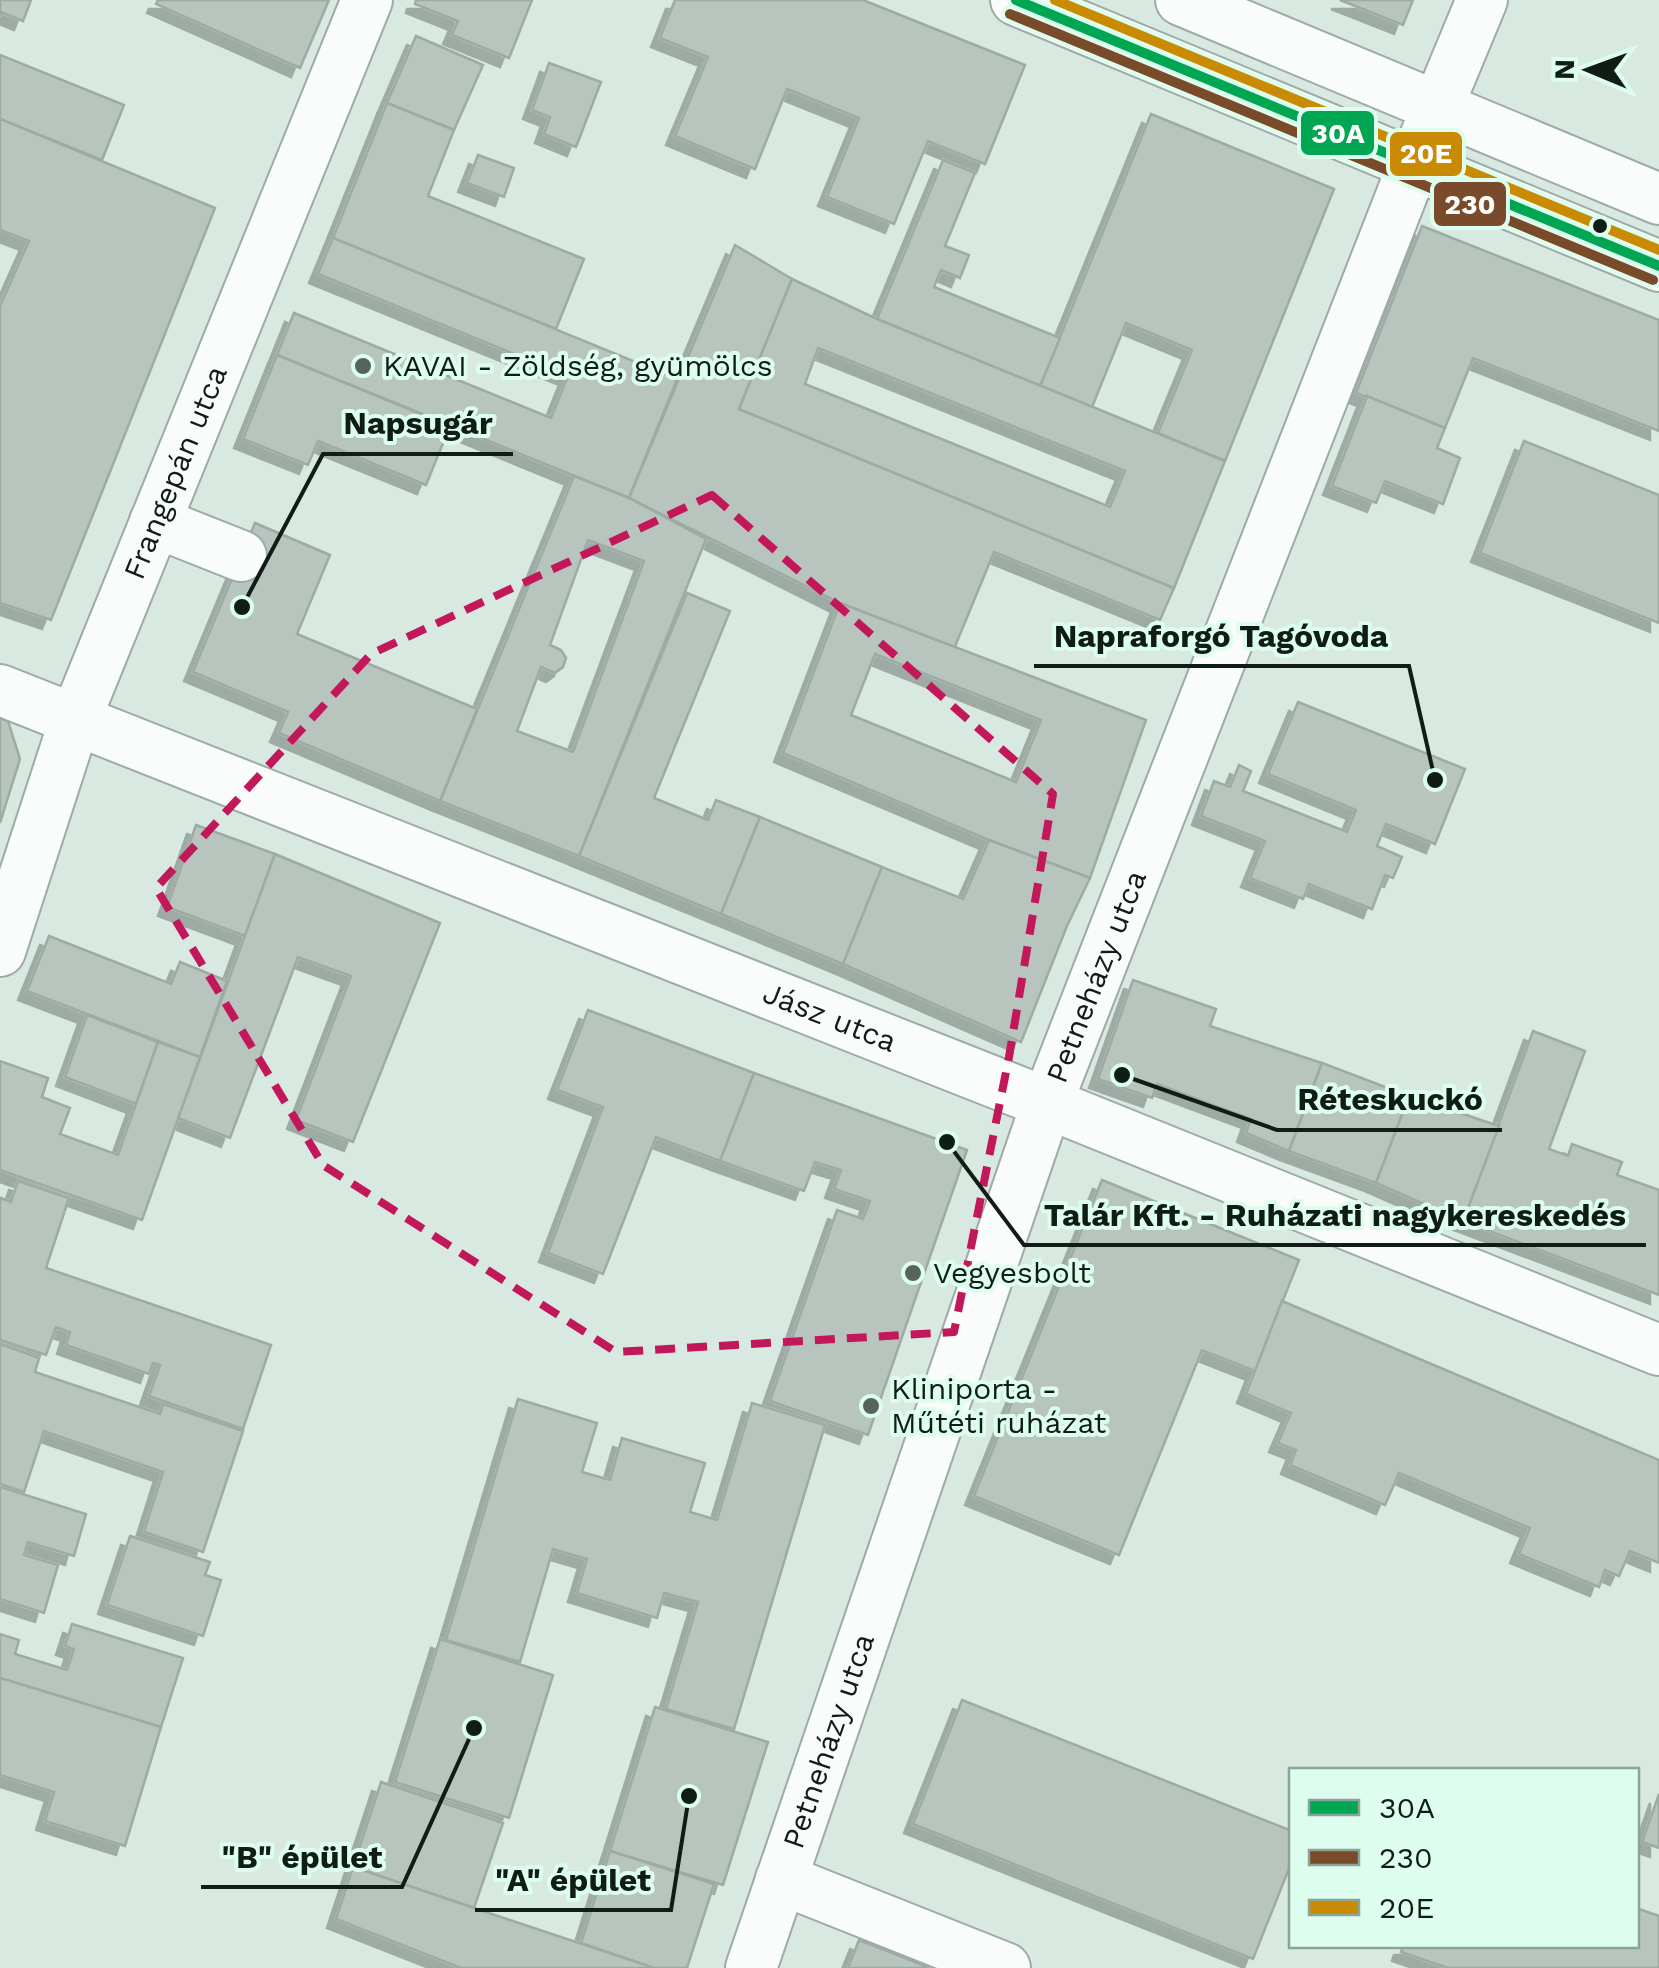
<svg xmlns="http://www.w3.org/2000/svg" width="1659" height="1968" viewBox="0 0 1659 1968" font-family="'Work Sans',sans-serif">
<defs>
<filter id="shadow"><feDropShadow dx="-9" dy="9" stdDeviation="0" flood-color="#0004"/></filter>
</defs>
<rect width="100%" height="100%" fill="#d8e9e1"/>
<g fill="#b7c5be" stroke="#9daba4" stroke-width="2.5" fill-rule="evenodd" filter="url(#shadow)">
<polygon points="0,0 31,0 23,21 1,12 0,16"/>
<polygon points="158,0 329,0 300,68 156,4"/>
<polygon points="416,0 532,0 509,58 452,35 458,21 415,4"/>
<polygon points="675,0 863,0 1025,65 985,164 928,141 894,224 827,197 859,118 787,89 755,169 675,136 708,57 660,38"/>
<polygon points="1340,0 1413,0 1403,25"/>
<polygon points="416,36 483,65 454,130 387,103"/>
<polygon points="0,55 124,105 102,160 0,119"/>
<polygon points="549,63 601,82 576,147 544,134 550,117 532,110"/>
<polygon points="387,103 454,130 428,196 584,259 556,329 333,238"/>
<polygon points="1151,114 1334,189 1225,461 1158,433 1192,350 1126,323 1092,407 1040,386"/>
<polygon points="0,119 215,208 51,620 0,603 0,306 29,241 0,230"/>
<polygon points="478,155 514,168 504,197 467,183"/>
<polygon points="943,160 975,173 945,246 969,255 960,278 941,270 934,287 1060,338 1040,386 877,319"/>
<polygon points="1422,226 1659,320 1659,431 1473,358 1445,428 1356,393"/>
<polygon points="333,238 677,379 629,498 277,355 294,313 551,418 568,376 318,274"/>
<polygon points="735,245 792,279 739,409 1174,588 1160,620 994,552 954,649 840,603 629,498"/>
<path d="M792 279 877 319 1225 461 1174 588 739 409ZM818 348 1125 471 1110 507 805 384Z"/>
<polygon points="277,355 450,426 426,485 318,441 308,465 243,439"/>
<polygon points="1367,396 1445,428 1437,448 1460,458 1443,504 1385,481 1376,503 1332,486"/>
<polygon points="1524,441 1659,495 1659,623 1480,553"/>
<path d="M574 476 629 498 706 539 579 856 440 801ZM588 540 644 561 573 752 517 731 541 667 555 673 563 667 566 658 561 650 550 645Z"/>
<polygon points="255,523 330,555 297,634 477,709 440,801 279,733 288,712 193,672"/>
<polygon points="687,593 730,611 654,798 708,820 716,800 760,817 721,914 579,856"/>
<path d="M840 603 1146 720 1090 878 989 840 783 753ZM875 654 1041 720 1016 782 851 715Z"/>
<polygon points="1298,702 1465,769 1435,844 1386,824 1377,846 1402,857 1393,878 1385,875 1372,909 1309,884 1303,899 1250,878 1265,841 1201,816 1214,781 1230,787 1239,765 1251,771 1243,791 1347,832 1356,810 1268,774"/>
<polygon points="0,718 8,721 20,759 0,823"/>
<polygon points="760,817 882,867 843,964 721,914"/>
<polygon points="196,825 275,854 245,936 167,907"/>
<polygon points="989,840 1090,878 1067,926 1021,1042 843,964 882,867 963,899"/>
<polygon points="275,854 440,923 353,1142 296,1120 351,976 298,957 230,1138 178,1118"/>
<polygon points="49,936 171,984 180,962 227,981 200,1057 27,991"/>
<polygon points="1133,980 1216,1009 1210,1026 1322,1063 1289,1151 1246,1133 1251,1119 1157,1084 1152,1098 1098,1079"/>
<polygon points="588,1010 754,1073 720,1161 656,1137 603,1274 548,1253 603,1107 557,1090"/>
<polygon points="87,1015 158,1042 136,1104 65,1077"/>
<polygon points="1533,1031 1585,1051 1549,1149 1568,1156 1572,1144 1622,1162 1617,1175 1659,1190 1659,1295 1463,1221"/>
<polygon points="158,1042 200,1057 142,1220 0,1170 0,1061 48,1078 42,1097 70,1108 60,1134 118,1155"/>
<polygon points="1322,1063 1409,1096 1376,1183 1289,1151"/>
<polygon points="754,1073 967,1150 868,1435 770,1401 837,1210 863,1219 870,1201 834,1189 841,1170 815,1162 804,1191 720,1161"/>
<polygon points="1409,1096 1499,1126 1463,1221 1376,1183"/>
<polygon points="1102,1180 1299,1260 1255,1371 1202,1350 1119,1555 974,1496"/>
<polygon points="18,1181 69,1198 46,1268 271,1345 243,1429 149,1396 160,1365 153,1363 149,1374 66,1345 70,1332 56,1327 46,1355 0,1340 0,1201 1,1198 11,1202"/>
<polygon points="1282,1301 1659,1460 1659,1563 1630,1551 1619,1576 1605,1570 1599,1587 1519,1554 1530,1528 1399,1473 1385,1505 1290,1465 1296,1450 1278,1443 1291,1413 1246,1394"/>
<polygon points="0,1344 39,1358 35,1372 160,1414 163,1404 243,1431 203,1552 144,1532 163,1472 44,1431 24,1492 0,1484"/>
<polygon points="518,1399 597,1423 582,1472 610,1480 622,1438 705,1463 690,1512 717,1520 752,1403 825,1425 734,1729 666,1709 698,1602 664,1593 657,1618 577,1593 587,1559 553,1549 520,1662 446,1640"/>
<polygon points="0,1487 86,1514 74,1556 28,1542 24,1555 58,1565 44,1613 0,1599"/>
<polygon points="130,1536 210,1562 205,1575 221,1580 203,1636 107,1605"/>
<polygon points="72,1624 183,1658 161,1727 0,1678 0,1634 19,1640 15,1654 67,1670 74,1649 65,1646"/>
<polygon points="440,1639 553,1675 509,1818 395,1782"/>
<polygon points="0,1678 161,1727 125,1846 45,1821 54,1792 0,1775"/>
<polygon points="962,1700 1292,1831 1292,1861 1253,1959 913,1824"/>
<polygon points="655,1707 768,1742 723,1885 610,1851"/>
<polygon points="381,1782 503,1823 474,1908 353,1867"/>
<polygon points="1659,1794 1659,1848 1642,1842"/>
<polygon points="610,1851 714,1884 687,1968 654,1968 581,1943"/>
<polygon points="353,1867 474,1908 654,1968 461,1968 336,1919"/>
<polygon points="1636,1908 1659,1916 1659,1968 1448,1968 1401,1952 1403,1946 1636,1946"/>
<polygon points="859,1940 930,1968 848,1968"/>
</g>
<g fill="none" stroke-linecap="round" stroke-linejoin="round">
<defs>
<g id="minor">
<polyline points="1016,0 1659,266"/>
<polyline points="1181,0 1659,199"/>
<polyline points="155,522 241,556"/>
<path id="s1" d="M0 690 1047 1103 1659 1350"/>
<path id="s2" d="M0 951 75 720 367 0"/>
<polyline points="781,1879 1005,1968"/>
<path id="s3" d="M751 1968 1047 1103 1413 166 1482 0"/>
</g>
</defs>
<use href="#minor" stroke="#9eaba5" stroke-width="54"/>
<use href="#minor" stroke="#f9fcfa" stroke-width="50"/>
<defs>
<polyline id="bus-1" points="1016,0 1659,266"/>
<polyline id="bus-2" points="1010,14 1653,280"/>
<polyline id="bus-3" points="1055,0 1659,250"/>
</defs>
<use href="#bus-1" stroke="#ddfeef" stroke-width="18"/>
<use href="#bus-2" stroke="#ddfeef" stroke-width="18"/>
<use href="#bus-3" stroke="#ddfeef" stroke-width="18"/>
<use href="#bus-1" stroke="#00a651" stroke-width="10"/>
<use href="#bus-2" stroke="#7a4b2a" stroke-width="10"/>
<use href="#bus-3" stroke="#c98a04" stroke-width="10"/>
</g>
<path fill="none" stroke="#c2185b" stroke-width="8" stroke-dasharray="20 12" stroke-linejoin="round" d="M712 495 1053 794 1009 1057 954 1332 616 1352 323 1165 156 888 371 654Z"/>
<circle fill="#101c16" stroke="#ddfeef" stroke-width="4" cx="1600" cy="226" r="9"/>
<g fill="#56645d" stroke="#ddfeef" stroke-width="4">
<circle cx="363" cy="366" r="10"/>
<circle cx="913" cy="1273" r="10"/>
<circle cx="871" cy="1406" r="10"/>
</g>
<g text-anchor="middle" stroke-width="8" stroke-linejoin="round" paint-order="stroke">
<g font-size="30" fill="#101c16" stroke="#ddfeef" text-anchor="start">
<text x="383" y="376">KAVAI - Zöldség, gyümölcs</text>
<text x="933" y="1283">Vegyesbolt</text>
<text x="891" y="1399">Kliniporta -<tspan x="891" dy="34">Műtéti ruházat</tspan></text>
</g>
<g font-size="30" fill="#101c16" stroke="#ddfeef">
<text dy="10" stroke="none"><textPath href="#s2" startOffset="510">Frangepán utca</textPath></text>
<text dy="10" stroke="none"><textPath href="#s3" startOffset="1050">Petneházy utca</textPath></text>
<text dy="10" stroke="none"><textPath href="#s1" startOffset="892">Jász utca</textPath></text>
<text dy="10" stroke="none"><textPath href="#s3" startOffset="240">Petneházy utca</textPath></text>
</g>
</g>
<path fill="none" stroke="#101c16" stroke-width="4" d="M242 607L323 454H513M1435 780L1409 666H1034M1122 1075L1277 1130H1502M947 1142L1024 1245H1646M474 1728L402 1887H201M689 1796L671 1910H475"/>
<g fill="#101c16" stroke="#ddfeef" stroke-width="4">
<circle cx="242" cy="607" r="10"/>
<circle cx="1435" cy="780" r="10"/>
<circle cx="1122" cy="1075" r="10"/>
<circle cx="947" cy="1142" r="10"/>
<circle cx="474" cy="1728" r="10"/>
<circle cx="689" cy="1796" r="10"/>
</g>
<g font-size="32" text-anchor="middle" font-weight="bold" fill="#101c16" stroke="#ddfeef" stroke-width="8" stroke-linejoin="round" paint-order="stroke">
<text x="418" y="434">Napsugár</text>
<text x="1221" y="647">Napraforgó Tagóvoda</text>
<text x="1390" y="1110">Réteskuckó</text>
<text x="1335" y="1226">Talár Kft. - Ruházati nagykereskedés</text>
<text x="302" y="1868">"B" épület</text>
<text x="573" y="1891">"A" épület</text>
</g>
<g stroke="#ddfeef" stroke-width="4">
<rect x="1299" y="109" width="77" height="48" rx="10" fill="#00a651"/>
<rect x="1388" y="130" width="76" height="48" rx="10" fill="#c98a04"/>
<rect x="1432" y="180" width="76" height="48" rx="10" fill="#7a4b2a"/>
</g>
<g font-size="28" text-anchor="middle" font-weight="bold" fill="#fff">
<text x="1338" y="143">30A</text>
<text x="1426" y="163">20E</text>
<text x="1470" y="214">230</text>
</g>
<rect x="1289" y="1768" width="350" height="180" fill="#ddfeef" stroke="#8ba498" stroke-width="2.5"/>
<rect x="1309" y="1800" width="50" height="15" fill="#00a651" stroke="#8ba498" stroke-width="2.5"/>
<text x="1379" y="1818" font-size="30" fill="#101c16">30A</text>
<rect x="1309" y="1850" width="50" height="15" fill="#7a4b2a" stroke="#8ba498" stroke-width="2.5"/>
<text x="1379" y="1868" font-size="30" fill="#101c16">230</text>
<rect x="1309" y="1900" width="50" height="15" fill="#c98a04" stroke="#8ba498" stroke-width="2.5"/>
<text x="1379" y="1918" font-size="30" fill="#101c16">20E</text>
<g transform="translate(1589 70) rotate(271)" stroke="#ddfeef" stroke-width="8" paint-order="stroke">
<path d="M0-8L18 38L0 25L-18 38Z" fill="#101c16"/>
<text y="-15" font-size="28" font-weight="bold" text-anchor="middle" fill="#101c16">N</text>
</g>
</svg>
